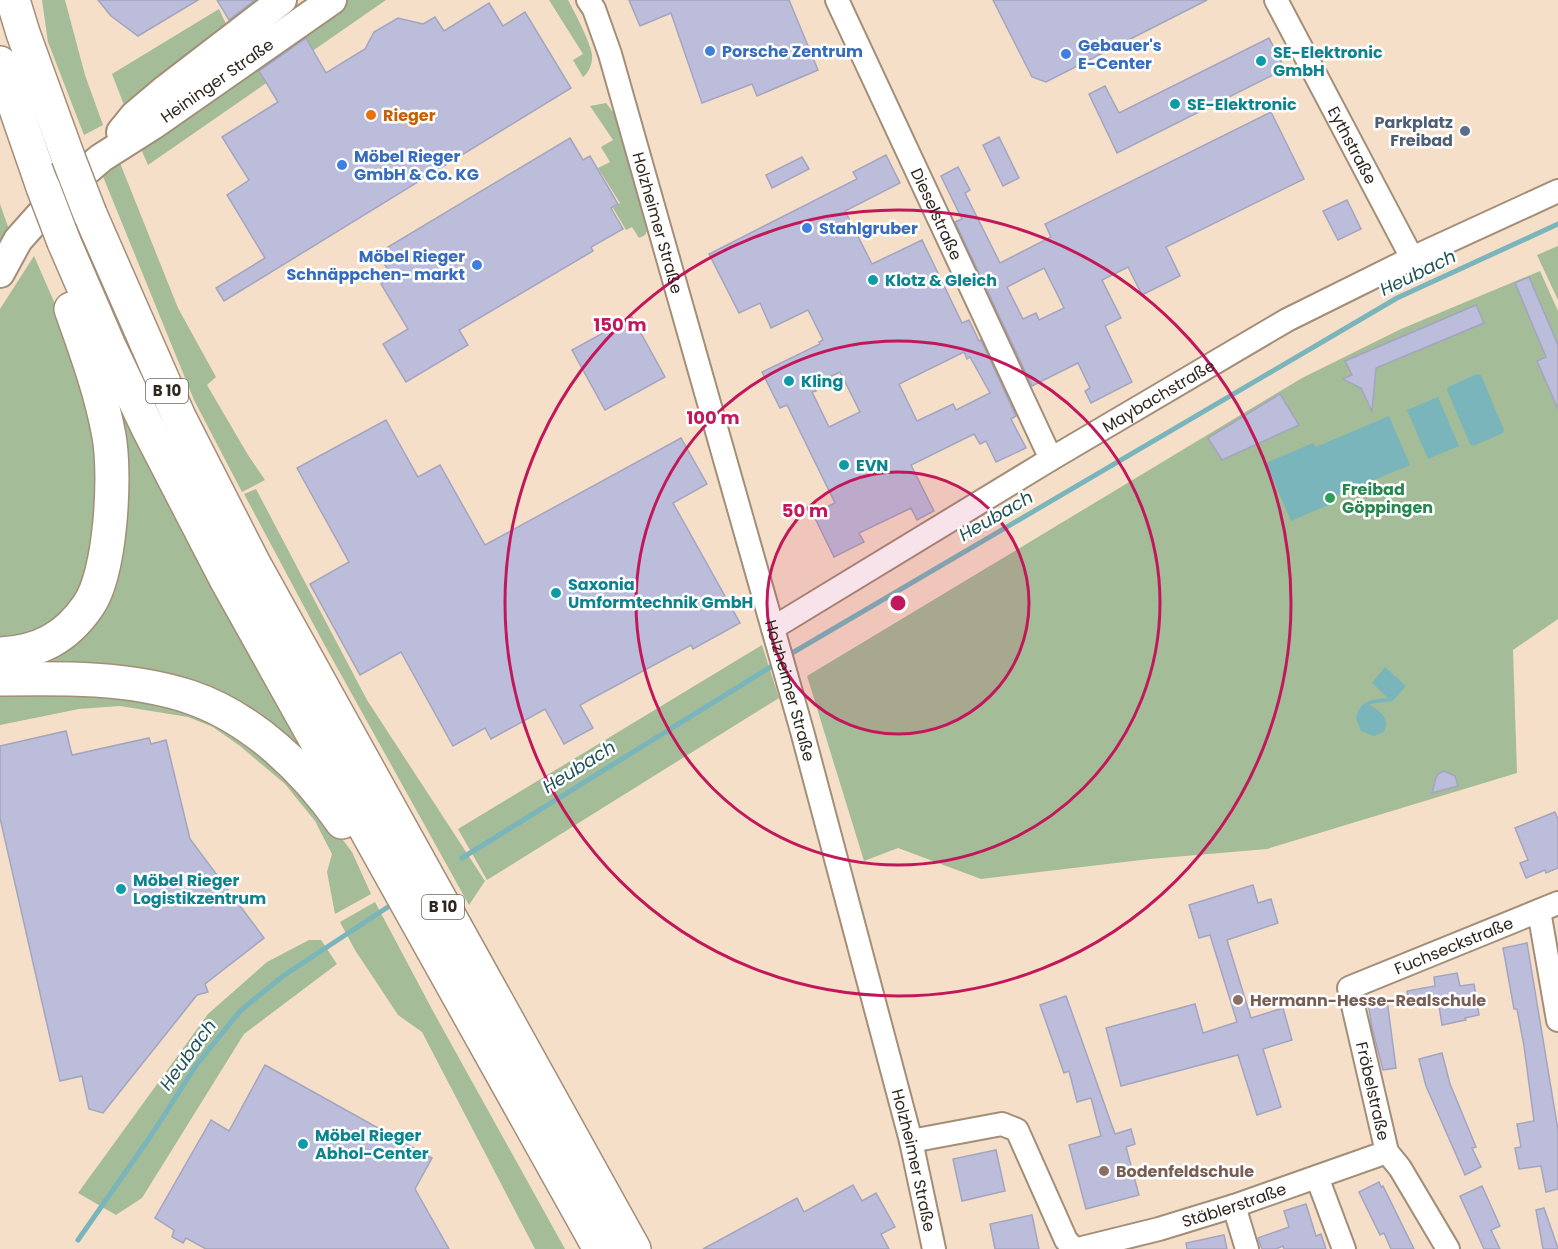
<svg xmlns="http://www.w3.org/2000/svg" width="1558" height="1249" viewBox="0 0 1558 1249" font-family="Poppins,sans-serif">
<rect width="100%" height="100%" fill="#f6dfc8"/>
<g fill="#a4bc97">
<polygon points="42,0 65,0 85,75 103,125 84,135 48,42"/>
<polygon points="348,0 386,0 148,165 138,142"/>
<path d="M549 0H568C574 11 591 43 592 55 593 62 589 73 583 77L573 60 583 54Z"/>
<polygon points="219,9 226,24 124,105 112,74"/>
<polygon points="606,103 614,113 647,221 648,229 645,235 639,238 632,227 626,230 613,208 620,203 598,168 610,162 601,147 613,140 590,106"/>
<polygon points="118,158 178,308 216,377 207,385 248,455 265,480 242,492 194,400 102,174"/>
<polygon points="0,204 12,238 0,250"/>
<polygon points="1558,246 1558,300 1537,255"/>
<polygon points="34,256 80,361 100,429 91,578 57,624 0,641 0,309"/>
<polygon points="1540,271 1558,311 1558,619 1513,650 1517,773 1267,849 1150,859 981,879 898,848 864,861 807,676 1302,378 1401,329"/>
<polygon points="112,394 213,591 310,759 266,728 0,660 85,623"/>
<polygon points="256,489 367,700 485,881 469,905 324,644 244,494"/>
<polygon points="762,645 779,698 487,880 458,829"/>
<polygon points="100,692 163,699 240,730 313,800 352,852 371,894 335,914 327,872 332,854 315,821 285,784 240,746 213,727 188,717 120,706 79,709 0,725 0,694"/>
<polygon points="375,902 434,1013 565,1249 535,1249 422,1032 398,1015 355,950 340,922"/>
<polygon points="309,940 321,940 337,964 244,1034 142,1198 116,1215 78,1193 208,1014 267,962"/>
</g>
<g fill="#7ab5bb">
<polygon points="1477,374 1481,375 1504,430 1503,433 1473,446 1470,444 1447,390 1448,387"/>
<polygon points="1438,397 1459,446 1428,459 1407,410"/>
<polygon points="1389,416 1410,465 1336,496 1337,501 1291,521 1266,463 1313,443 1316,447"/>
<path d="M1385 667 1406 686 1393 701 1369 704C1380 712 1391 717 1384 732L1374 736 1361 731 1356 718C1360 700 1373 699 1388 698L1372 683Z"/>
</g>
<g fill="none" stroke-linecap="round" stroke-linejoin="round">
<g stroke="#7ab5bb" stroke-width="5">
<polyline points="787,656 1397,298 1558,224"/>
<polyline points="462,858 777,663"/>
<polyline points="78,1240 150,1137 197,1064 241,1010 283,976 391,905"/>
</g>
</g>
<g fill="#bcbdda" stroke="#a3a5c0" stroke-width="1.5" fill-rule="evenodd">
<polygon points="98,0 198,0 138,36 111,16"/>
<polygon points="217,0 255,0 229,20"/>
<polygon points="629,0 789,0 818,70 757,96 752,84 702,103 671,13 640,26"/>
<polygon points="993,0 1207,0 1046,82 1032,77"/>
<polygon points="489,3 503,26 525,12 571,88 224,301 216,288 265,258 227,195 249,180 222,137 278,102 259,71 306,38 326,73 365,49 374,32 398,18 423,24 435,17 444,31"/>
<polygon points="1269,38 1285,69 1117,153 1089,94 1105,86 1119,113"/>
<path d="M1271 112 1304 179 1166 247 1180 276 1142 295 1128 267 1102 280 1121 318 1105 326 1132 382 1091 403 1085 391 1090 388 1078 363 1032 386 955 222 962 219 941 176 958 167 970 190 965 193 1000 263 1051 237 1045 224ZM1044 268 1064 308 1039 320 1036 313 1023 319 1007 287Z"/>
<polygon points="999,137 1019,178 1003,186 983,145"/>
<polygon points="570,138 583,160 590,156 618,204 611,208 623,229 591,247 593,251 459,330 468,345 406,382 383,344 408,329 381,284 392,277 378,253"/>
<path d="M886 155 900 183 845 211 872 264 922 240 962 323 969 320 979 341 981 340 1016 416 1011 419 1026 448 996 462 986 441 980 444 974 434 911 465 934 511 917 520 911 508 859 533 864 542 834 557 813 514 835 503 787 405 780 408 762 372 820 344 819 342 823 340 808 310 771 328 760 303 739 313 709 254 857 179 853 172ZM964 352 967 359 970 357 990 393 956 410 953 404 917 421 899 384ZM840 372 860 412 829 427 812 392 816 391 813 385Z"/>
<polygon points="802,157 809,169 772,188 766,175"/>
<polygon points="1347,200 1361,229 1338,240 1323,211"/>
<polygon points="1529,277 1558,345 1558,409 1537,361 1546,357 1515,283"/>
<polygon points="1476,305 1484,323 1376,368 1372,411 1361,388 1343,379 1352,375 1345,361"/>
<polygon points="632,317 665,377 605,410 572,350"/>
<polygon points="1280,394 1299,425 1222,460 1208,438"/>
<polygon points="386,420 418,477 440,465 485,545 681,438 707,484 673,503 740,623 693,649 691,645 580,705 593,728 564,744 545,709 491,739 485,728 453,746 401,652 360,675 310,584 349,562 297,468"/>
<polygon points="66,731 72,755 149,738 151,744 166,740 190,839 264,938 205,984 208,992 197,995 103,1113 89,1109 82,1076 60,1081 0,818 0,746"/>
<polygon points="1444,771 1455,776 1458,786 1432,793 1436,778 1438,774"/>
<polygon points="1555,812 1558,819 1558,868 1546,873 1545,870 1526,878 1520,863 1528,860 1515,828"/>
<polygon points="1253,885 1258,903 1271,899 1278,923 1227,940 1251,1018 1283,1008 1292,1040 1263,1049 1281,1107 1257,1115 1238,1055 1121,1086 1106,1028 1195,1004 1203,1033 1237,1022 1210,935 1199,938 1189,905"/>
<polygon points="1527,943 1558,1130 1558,1189 1546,1192 1541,1166 1519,1169 1515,1148 1521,1147 1517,1124 1534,1121 1524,1046 1517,1009 1514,1009 1503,948"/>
<polygon points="1457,973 1460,986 1474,984 1479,1015 1465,1018 1466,1020 1442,1025 1438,1000 1410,1006 1407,991 1435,986 1434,977"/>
<polygon points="1066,996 1115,1134 1131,1129 1135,1144 1126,1147 1139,1195 1086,1209 1069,1145 1101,1136 1091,1098 1077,1102 1069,1071 1064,1073 1040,1005"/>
<polygon points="1387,1000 1396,1068 1383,1070 1372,1028 1368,1003"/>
<polygon points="1442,1053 1450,1084 1476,1147 1472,1148 1481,1167 1465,1175 1426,1086 1419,1059"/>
<polygon points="265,1065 432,1158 415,1189 449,1249 206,1249 186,1238 183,1243 172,1237 174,1230 155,1218 211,1120 229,1131"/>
<polygon points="996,1150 1005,1191 962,1201 953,1159"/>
<polygon points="1379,1182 1381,1187 1383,1186 1414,1249 1391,1249 1384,1233 1380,1235 1359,1192"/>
<polygon points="853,1185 862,1201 876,1193 895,1227 881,1234 889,1249 703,1249 797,1198 804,1212"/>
<polygon points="1482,1186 1500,1226 1491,1230 1500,1249 1484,1249 1460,1196"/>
<polygon points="1306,1204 1316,1236 1321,1234 1326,1249 1284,1249 1283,1246 1276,1249 1262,1249 1258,1238 1289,1227 1284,1211"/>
<polygon points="1544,1208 1558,1248 1558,1249 1543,1249 1536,1210"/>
<polygon points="1032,1215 1039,1249 995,1249 990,1224"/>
<polygon points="1224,1235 1227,1249 1187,1249 1186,1243"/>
</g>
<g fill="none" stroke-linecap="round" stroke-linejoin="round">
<defs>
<g id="minor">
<path id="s1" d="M588 0 594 9 610 54 802 731 911 1141 934 1249"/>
<path id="s2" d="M837 0 1051 459"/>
<path id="s3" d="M1276 0 1412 258"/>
<path id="s4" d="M773 628 1051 459 1287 320 1412 258 1558 191"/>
<polyline points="1539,911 1558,1020"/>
<polyline points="911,1141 1002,1124 1017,1130 1066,1240 1074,1249"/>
<polyline points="1317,1177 1344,1249"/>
<polyline points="1234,1206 1247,1249"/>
<path id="s5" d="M1078 1249 1159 1229 1234 1206 1387 1152"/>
<path id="s6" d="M1448 1249 1400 1168 1387 1152 1349 988 1558 903"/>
</g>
<g id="major">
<polyline points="121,132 134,116 166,89 282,0"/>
<path id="s7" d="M0 273 18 240 59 194 101 158 153 125 332 0"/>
</g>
<g id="highway">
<polyline points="13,0 23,33 68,157"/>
<polyline points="0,63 43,187"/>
<polyline points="90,214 179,417 254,564 634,1249"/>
<polyline points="64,242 109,346 148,428 226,579 600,1249"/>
<path d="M0 654C39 652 66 638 88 606 111 574 116 475 109 436 101 392 86 351 71 309"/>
<path d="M0 679C62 678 130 677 190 697 252 718 305 769 342 822"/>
</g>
</defs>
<use href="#minor" stroke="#a38e78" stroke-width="26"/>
<use href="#major" stroke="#a38e78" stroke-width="32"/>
<use href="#highway" stroke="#a38e78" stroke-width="36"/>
<use href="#minor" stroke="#fff" stroke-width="22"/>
<use href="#major" stroke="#fff" stroke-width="28"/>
<use href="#highway" stroke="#fff" stroke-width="33"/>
<defs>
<g id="highway-bridge">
<polyline points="68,157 90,214"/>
<polyline points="43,187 64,242"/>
</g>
</defs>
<use href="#highway-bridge" stroke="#a38e78" stroke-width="36" stroke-linecap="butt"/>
<use href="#highway-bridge" stroke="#fff" stroke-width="33"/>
</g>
<circle cx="898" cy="603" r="131" fill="#c2185b" fill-opacity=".12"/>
<g fill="none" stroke="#c2185b" stroke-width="3">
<circle cx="898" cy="603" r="131"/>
<circle cx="898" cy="603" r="262"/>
<circle cx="898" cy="603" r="393"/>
</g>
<g fill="#3f7fe0" stroke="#fff" stroke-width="2">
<circle cx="710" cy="51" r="6"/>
<circle cx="1066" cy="54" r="6"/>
<circle cx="342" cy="165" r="6"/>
<circle cx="807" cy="228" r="6"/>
<circle cx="477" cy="265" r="6"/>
</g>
<g fill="#0f9aa8" stroke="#fff" stroke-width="2">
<circle cx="1261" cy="61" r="6"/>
<circle cx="1175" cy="104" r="6"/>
<circle cx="873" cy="280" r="6"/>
<circle cx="789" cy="381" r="6"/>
<circle cx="844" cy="465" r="6"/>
<circle cx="556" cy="593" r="6"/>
<circle cx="121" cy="889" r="6"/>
<circle cx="303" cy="1144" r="6"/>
</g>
<circle fill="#e8710a" stroke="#fff" stroke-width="2" cx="371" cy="115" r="6"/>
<circle fill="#5c6f8a" stroke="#fff" stroke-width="2" cx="1465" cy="131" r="6"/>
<circle fill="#2e9e5b" stroke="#fff" stroke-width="2" cx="1330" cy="498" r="6"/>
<g fill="#8d6e63" stroke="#fff" stroke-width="2">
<circle cx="1238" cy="1000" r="6"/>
<circle cx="1104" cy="1171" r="6"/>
</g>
<g text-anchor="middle" stroke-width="5" stroke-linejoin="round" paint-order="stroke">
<g fill="#fff" stroke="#6d6761" stroke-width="1.5">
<rect x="146" y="379" width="42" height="24" rx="4.5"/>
<rect x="422" y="895" width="42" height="24" rx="4.5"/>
</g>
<g font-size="15" font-weight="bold" fill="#2f261d">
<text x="167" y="396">B 10</text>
<text x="443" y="912">B 10</text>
</g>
<g font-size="16" font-weight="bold" fill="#366cbe" stroke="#fff" text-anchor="start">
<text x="1078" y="51">Gebauer's<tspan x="1078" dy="18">E-Center</tspan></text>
<text x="722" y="57">Porsche Zentrum</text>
<text x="354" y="162">Möbel Rieger<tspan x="354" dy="18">GmbH &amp; Co. KG</tspan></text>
<text x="819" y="234">Stahlgruber</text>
<text x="465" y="262" text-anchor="end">Möbel Rieger<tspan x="465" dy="18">Schnäppchen- markt</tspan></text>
</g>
<g font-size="16" font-weight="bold" fill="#0d838f" stroke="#fff" text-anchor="start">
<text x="1273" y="58">SE-Elektronic<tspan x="1273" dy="18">GmbH</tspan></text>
<text x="1187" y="110">SE-Elektronic</text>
<text x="885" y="286">Klotz &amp; Gleich</text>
<text x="801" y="387">Kling</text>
<text x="856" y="471">EVN</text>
<text x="568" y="590">Saxonia<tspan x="568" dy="18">Umformtechnik GmbH</tspan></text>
<text x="133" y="886">Möbel Rieger<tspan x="133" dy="18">Logistikzentrum</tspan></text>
<text x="315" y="1141">Möbel Rieger<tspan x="315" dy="18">Abhol-Center</tspan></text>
</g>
<g font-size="16" fill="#2f261d" stroke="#fff">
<text dy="6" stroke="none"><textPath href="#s7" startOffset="294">Heininger Straße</textPath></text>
<text dy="6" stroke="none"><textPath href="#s3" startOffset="164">Eythstraße</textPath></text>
<text dy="6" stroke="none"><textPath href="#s2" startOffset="236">Dieselstraße</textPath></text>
<text dy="6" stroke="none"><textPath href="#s1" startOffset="234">Holzheimer Straße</textPath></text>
<text dy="6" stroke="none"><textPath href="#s4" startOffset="450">Maybachstraße</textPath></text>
<text dy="6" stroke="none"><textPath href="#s1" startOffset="720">Holzheimer Straße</textPath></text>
<text dy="6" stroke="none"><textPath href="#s6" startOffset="396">Fuchseckstraße</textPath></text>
<text transform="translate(1373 1091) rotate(77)" y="6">Fröbelstraße</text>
<text dy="6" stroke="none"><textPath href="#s1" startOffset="1206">Holzheimer Straße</textPath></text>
<text dy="6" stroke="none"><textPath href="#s5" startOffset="162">Stäblerstraße</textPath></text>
</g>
<g font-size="16" font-weight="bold" fill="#c56008" stroke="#fff" text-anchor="start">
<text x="383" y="121">Rieger</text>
</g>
<g font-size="16" font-weight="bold" fill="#4e5e75" stroke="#fff" text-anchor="end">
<text x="1453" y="128">Parkplatz<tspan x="1453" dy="18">Freibad</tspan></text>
</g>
<g font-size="16" font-weight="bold" fill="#27864d" stroke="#fff" text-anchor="start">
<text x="1342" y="495">Freibad<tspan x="1342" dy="18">Göppingen</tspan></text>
</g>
<g font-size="16" font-weight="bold" fill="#785e54" stroke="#fff" text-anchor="start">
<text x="1250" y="1006">Hermann-Hesse-Realschule</text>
<text x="1116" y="1177">Bodenfeldschule</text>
</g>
<g font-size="18" font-style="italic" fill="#1f5358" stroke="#fff">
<text transform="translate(1418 273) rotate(-26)" y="6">Heubach</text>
<text transform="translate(996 516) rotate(-30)" y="6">Heubach</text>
<text transform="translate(579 767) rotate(-32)" y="6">Heubach</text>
<text transform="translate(188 1055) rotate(-54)" y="6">Heubach</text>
</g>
</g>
<circle cx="898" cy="603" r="9" fill="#c2185b" stroke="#fff" stroke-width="3"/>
<g font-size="18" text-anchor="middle" font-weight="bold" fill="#c2185b" stroke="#fff" stroke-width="5" stroke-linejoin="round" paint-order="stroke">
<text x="620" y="331">150 m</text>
<text x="713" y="424">100 m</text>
<text x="805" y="517">50 m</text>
</g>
</svg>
